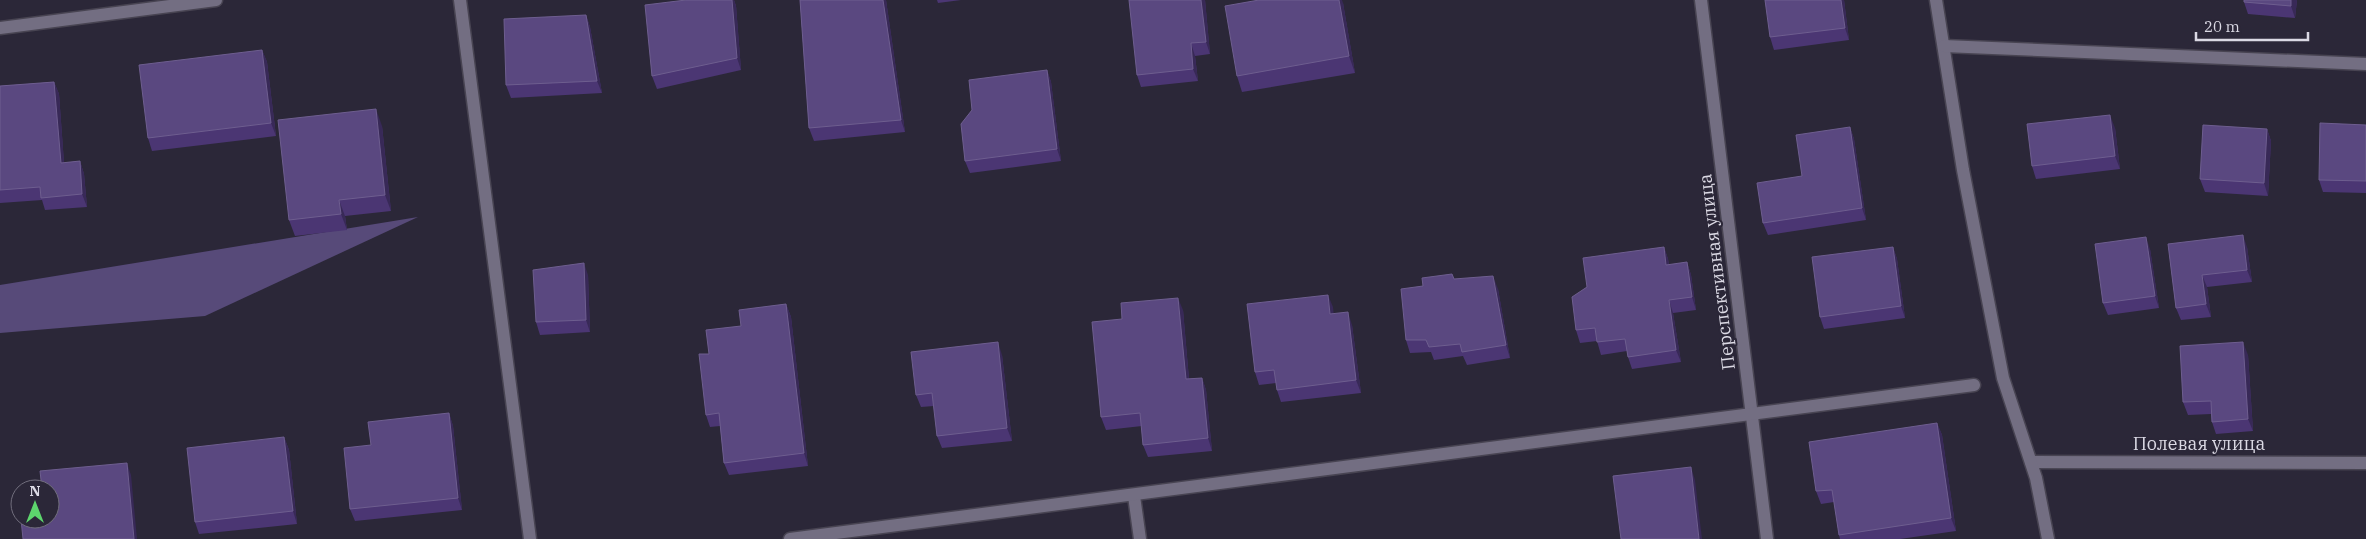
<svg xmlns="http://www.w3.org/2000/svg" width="2366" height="539" viewBox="0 0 2366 539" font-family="'IBM Plex Serif',serif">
<rect width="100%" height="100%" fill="#2b2738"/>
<polygon fill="#574a79" points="418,217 205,316 0,333 0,285"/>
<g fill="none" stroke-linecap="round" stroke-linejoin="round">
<defs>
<polyline id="lane" points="2031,462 2366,463"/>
<g id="street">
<polyline points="460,0 530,539"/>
<polyline points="1701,0 1767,539"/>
<polyline points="1936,0 1963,170 2003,378 2036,478 2048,539"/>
<polyline points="0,28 216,0"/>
<polyline points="1944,46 2366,64"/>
<polyline points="1134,496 1140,539"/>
<polyline points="790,539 1974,385"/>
</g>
</defs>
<use href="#lane" stroke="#484452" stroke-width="15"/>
<use href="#street" stroke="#484452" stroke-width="15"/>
<use href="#lane" stroke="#736e82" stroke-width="12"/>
<use href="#street" stroke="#736e82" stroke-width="12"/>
</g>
<g fill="#4b3673">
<polygon points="686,0 734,0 736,6 741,70 657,89 652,76"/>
<polygon points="800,0 886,0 905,132 814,141 809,128"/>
<polygon points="937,0 961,0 938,3"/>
<polygon points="1205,0 1210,54 1195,56 1198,81 1141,87 1137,75"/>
<polygon points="1844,0 1849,40 1774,50 1770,37"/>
<polygon points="2297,0 2295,18 2248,14 2244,2"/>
<polygon points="1343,3 1355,73 1242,92 1237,76"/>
<polygon points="586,15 590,27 602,93 511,98 506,85"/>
<polygon points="262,50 267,62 276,136 152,151 148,138"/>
<polygon points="1047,70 1051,82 1061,161 970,173 965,161"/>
<polygon points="54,82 59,94 64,163 80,161 84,174 87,207 45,210 42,200 0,203 0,86"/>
<polygon points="2366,125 2366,193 2323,192 2319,180"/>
<polygon points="382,126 391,211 345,216 347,230 295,236 289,220"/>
<polygon points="1850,127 1854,139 1866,220 1768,235 1763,223 1802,176"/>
<polygon points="2115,128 2120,169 2036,179 2032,166"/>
<polygon points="2267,129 2271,141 2268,196 2205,192 2200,179"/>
<polygon points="2168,244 2247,247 2252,282 2207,287 2211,317 2181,320 2176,308"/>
<polygon points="1664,247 1668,259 1669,265 1687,262 1691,275 1696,310 1673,313 1681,362 1632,369 1628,357 1627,351 1601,355 1597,341 1580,343 1576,330"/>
<polygon points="1893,247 1897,259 1905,318 1824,329 1820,317"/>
<polygon points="2150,249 2159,308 2108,315 2103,303"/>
<polygon points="588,275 590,332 540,335 536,322"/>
<polygon points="1454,279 1498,289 1510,358 1467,365 1463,356 1434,360 1431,352 1410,353 1406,340 1423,286"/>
<polygon points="786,304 791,317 808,466 729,475 724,463 720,426 710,427 706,415 709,354"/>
<polygon points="1333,307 1333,314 1352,325 1361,393 1281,402 1277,390 1276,383 1259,385 1255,372"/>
<polygon points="1183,310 1189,379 1202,378 1206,390 1212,451 1148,457 1143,445 1142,426 1106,430 1101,417 1122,319"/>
<polygon points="1002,355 1012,441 942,448 937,436 934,406 921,407 916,395"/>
<polygon points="2248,355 2253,431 2216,434 2212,422 2211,414 2188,415 2183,402"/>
<polygon points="449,413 453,426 462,510 355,521 350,509"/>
<polygon points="1937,423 1942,435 1956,531 1900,539 1840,539 1839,535 1834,502 1821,504 1816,491"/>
<polygon points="284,437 289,450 297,524 199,534 195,522"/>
</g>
<g fill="#382957">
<polygon points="732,0 734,0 736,6 741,70 737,58"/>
<polygon points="883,0 886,0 905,132 901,120"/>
<polygon points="1201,0 1205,0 1210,54 1206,42"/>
<polygon points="1339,0 1342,0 1343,3 1355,73 1349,56"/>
<polygon points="1841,0 1844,0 1849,40 1845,28"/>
<polygon points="2291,0 2297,0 2295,18 2291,6"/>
<polygon points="586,15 590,27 602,93 597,81"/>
<polygon points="1191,43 1195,56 1198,81 1193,69"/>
<polygon points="262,50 267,62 276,136 271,123"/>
<polygon points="1047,70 1051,82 1061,161 1057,149"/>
<polygon points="54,82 59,94 65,176 61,163"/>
<polygon points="376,109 382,126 391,211 385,195"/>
<polygon points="2110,115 2115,128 2120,169 2115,156"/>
<polygon points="1850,127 1854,139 1866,220 1862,208"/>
<polygon points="2267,129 2271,141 2268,196 2264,183"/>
<polygon points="80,161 84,174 87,207 82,194"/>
<polygon points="339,200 345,216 347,230 341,214"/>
<polygon points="2243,235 2247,247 2252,282 2247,270"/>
<polygon points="2146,237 2150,249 2159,308 2155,296"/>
<polygon points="1664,247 1668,259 1671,277 1666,265"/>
<polygon points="1893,247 1897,259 1905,318 1901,306"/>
<polygon points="1687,262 1691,275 1696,310 1692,297"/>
<polygon points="584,263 588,275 590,332 586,320"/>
<polygon points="2202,275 2207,287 2211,317 2206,304"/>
<polygon points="1493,276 1498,289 1510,358 1506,345"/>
<polygon points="1328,295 1333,307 1335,327 1330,314"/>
<polygon points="1178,298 1183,310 1190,392 1186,379"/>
<polygon points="1669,300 1673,313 1681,362 1676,350"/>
<polygon points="786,304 791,317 808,466 804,453"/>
<polygon points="1348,312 1352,325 1361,393 1356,380"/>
<polygon points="998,342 1002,355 1012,441 1007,428"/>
<polygon points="2243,342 2248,355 2253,431 2248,419"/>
<polygon points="1202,378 1206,390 1212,451 1208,438"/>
<polygon points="449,413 453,426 462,510 458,498"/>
<polygon points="1937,423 1942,435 1956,531 1951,518"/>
<polygon points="284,437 289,450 297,524 293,511"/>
<polygon points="127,463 131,475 137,539 134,539"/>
<polygon points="1691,467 1695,480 1702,539 1699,539"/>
</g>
<g fill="#5a4880" stroke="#6e5e8f">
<polygon points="686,0 732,0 737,58 652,76 645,5"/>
<polygon points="800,0 883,0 901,120 809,128"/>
<polygon points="1129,0 1201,0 1206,42 1191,43 1193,69 1137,75"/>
<polygon points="1259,0 1339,0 1349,56 1237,76 1225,6"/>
<polygon points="1765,0 1841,0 1845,28 1770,37"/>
<polygon points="2244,0 2291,0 2291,6 2244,2"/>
<polygon points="586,15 597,81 506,85 504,19"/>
<polygon points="262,50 271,123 148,138 139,65"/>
<polygon points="1047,70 1057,149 965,161 961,124 972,110 969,80"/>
<polygon points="54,82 61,163 80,161 82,194 41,198 40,187 0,190 0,86"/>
<polygon points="376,109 385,195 339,200 341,214 289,220 278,120"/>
<polygon points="2110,115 2115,156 2032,166 2027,124"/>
<polygon points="2320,123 2366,125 2366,181 2319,180"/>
<polygon points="2203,125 2267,129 2264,183 2200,179"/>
<polygon points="1850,127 1862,208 1763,223 1757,183 1802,176 1796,135"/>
<polygon points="2243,235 2247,270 2202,275 2206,304 2176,308 2168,244"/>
<polygon points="2146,237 2155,296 2103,303 2095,244"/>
<polygon points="1664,247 1666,265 1687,262 1692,297 1669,300 1676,350 1628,357 1625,339 1597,342 1595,328 1576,330 1572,297 1587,287 1583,258"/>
<polygon points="1893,247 1901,306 1820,317 1812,257"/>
<polygon points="584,263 586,320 536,322 533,270"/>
<polygon points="1452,274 1454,279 1493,276 1506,345 1462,352 1460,344 1429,347 1426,340 1406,340 1401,289 1423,286 1422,278"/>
<polygon points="1328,295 1330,314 1348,312 1356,380 1277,390 1274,370 1255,372 1247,304"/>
<polygon points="1178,298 1186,379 1202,378 1208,438 1143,445 1140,413 1101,417 1092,322 1122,319 1121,303"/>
<polygon points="786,304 804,453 724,463 719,413 706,415 699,354 709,354 706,330 741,326 739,310"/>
<polygon points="998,342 1007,428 937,436 932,393 916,395 911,352"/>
<polygon points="2243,342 2248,419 2212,422 2211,401 2183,402 2180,346"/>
<polygon points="449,413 458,498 350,509 344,448 371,445 368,422"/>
<polygon points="1937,423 1951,518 1839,535 1832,490 1816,491 1809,442"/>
<polygon points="284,437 293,511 195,522 187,448"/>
<polygon points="127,463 134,539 23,539 21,519 50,519 50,489 42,489 40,471"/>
<polygon points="1691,467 1699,539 1621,539 1613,476"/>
</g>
<g text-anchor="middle" stroke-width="4" stroke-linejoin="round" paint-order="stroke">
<g font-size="18" fill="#dbd9e4" stroke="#2b2738">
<text transform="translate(1717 272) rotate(-97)" y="6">Перспективная улица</text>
<text x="2199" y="450">Полевая улица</text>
</g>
</g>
<g transform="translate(35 504)"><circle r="24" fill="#2b2738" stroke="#716e7d"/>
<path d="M0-4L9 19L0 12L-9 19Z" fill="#5dd56d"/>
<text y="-8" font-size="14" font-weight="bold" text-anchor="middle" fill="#dbd9e4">N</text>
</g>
<path d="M2196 32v8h112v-8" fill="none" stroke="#dbd9e4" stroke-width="2.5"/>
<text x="2204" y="32" font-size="15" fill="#dbd9e4" stroke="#2b2738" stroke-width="4" paint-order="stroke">20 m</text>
</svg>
